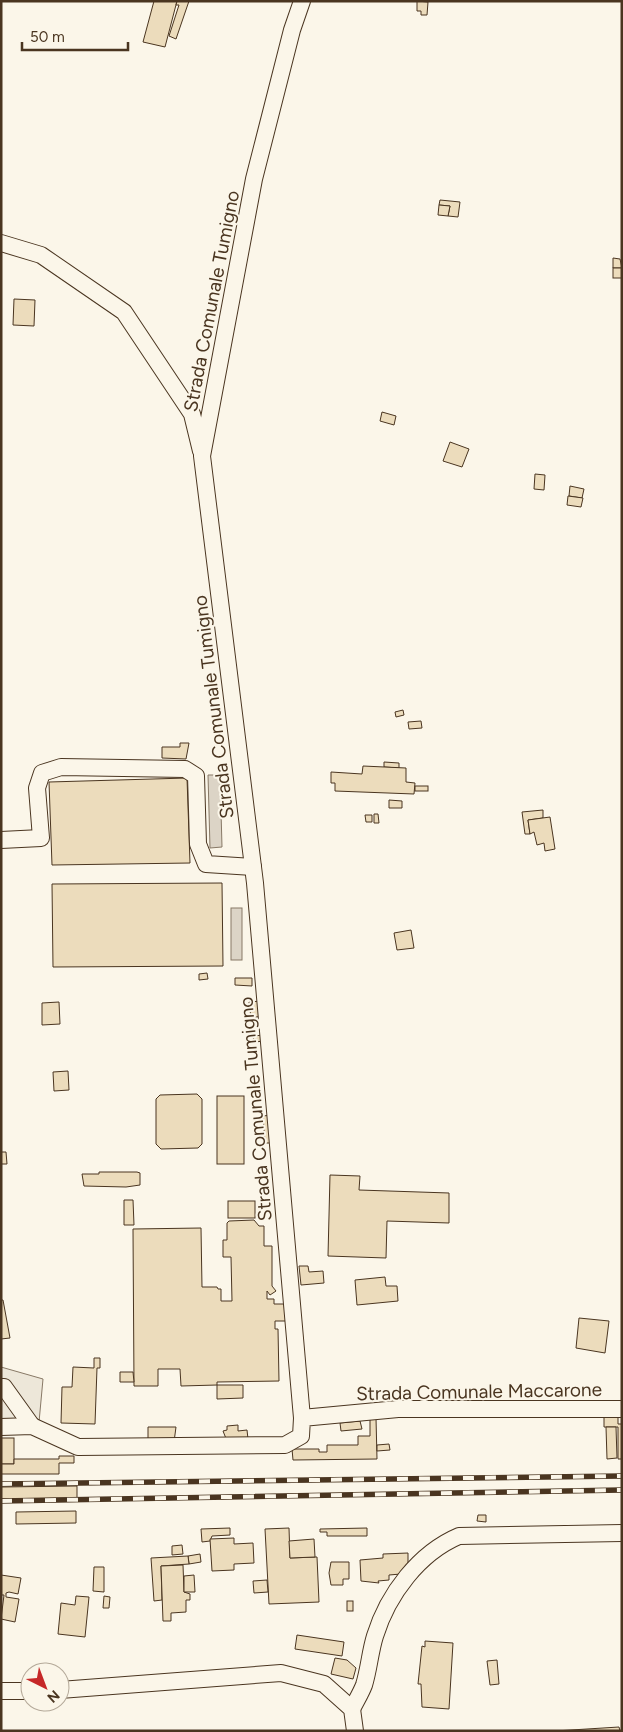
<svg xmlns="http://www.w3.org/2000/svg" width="623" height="1732" viewBox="0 0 623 1732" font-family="Figtree,sans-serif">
<rect width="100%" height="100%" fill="#fbf6e9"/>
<polygon fill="#ede7d9" stroke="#887966" points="1,1367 43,1379 38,1433 1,1434"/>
<g fill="#dcd4c6" stroke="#887966">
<polygon points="208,775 220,775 222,847 210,848"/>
<rect x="231" y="908" width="11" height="52"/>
</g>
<g fill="#ecdcbc" stroke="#4a3520">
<polygon points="154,1 177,1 165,47 143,42"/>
<polygon points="177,1 189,1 176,39 169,36 179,5 176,5"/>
<polygon points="417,1 428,2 427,15 421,15 421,11 417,11"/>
<polygon points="440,200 460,202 458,217 448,216 450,206 439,205"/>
<polygon points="439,205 450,206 448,216 438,215"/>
<polygon points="613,258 620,259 622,268 613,268"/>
<rect x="613" y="268" width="9" height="10"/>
<polygon points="14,299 35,300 34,326 13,325"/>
<polygon points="382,412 396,416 394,425 380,421"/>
<polygon points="450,442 469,449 462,467 443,461"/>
<polygon points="535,474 545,475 544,490 534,489"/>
<polygon points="570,486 584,489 582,498 569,496"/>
<polygon points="568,496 583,498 581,507 567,505"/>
<polygon points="403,710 404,715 396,717 395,712"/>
<polygon points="421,721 422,728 409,729 408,722"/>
<polygon points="180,743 189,743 186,759 162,758 162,747 180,747"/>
<polygon points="384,762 399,763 399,768 384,767"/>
<polygon points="363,766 406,768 406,782 415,783 414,794 335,791 335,783 331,783 331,772 362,774"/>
<polygon points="187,778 190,863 52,865 49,782"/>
<rect x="415" y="786" width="13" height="5"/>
<polygon points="389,800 402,801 402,808 389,808"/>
<polygon points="543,810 543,818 528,820 530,834 525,834 522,812"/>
<polygon points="374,814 378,814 379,823 374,823"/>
<polygon points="365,815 372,815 372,822 366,822"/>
<polygon points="550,817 555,849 545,851 544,843 537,845 534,832 530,834 528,820"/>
<polygon points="222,883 223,966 53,967 52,884"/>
<polygon points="411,930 414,948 397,950 394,933"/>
<polygon points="207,973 208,979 199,980 199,974"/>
<polygon points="235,978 252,978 252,986 235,985"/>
<polygon points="261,1001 262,1016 251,1018 249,1002"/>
<polygon points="59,1002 60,1024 42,1025 42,1003"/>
<polygon points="264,1035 265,1041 254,1042 253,1036"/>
<polygon points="68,1071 69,1090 54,1091 53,1072"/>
<polygon points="197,1094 202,1099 202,1144 198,1148 161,1149 156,1144 156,1099 160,1095"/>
<rect x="217" y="1096" width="27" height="68"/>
<polygon points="272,1115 274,1143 265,1143 263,1116"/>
<polygon points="1,1152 6,1152 7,1164 1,1164"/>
<polygon points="99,1172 137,1172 140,1173 140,1185 126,1187 84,1186 82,1174 99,1174"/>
<polygon points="330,1175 360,1176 359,1190 449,1193 449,1223 387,1221 386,1258 328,1256"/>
<polygon points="124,1200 133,1200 134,1225 124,1225"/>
<rect x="228" y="1201" width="27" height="17"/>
<polygon points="254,1220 259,1226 264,1226 264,1246 272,1246 272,1286 276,1291 270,1295 267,1291 267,1299 274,1299 274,1304 288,1304 288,1321 275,1321 275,1329 278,1329 279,1381 217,1382 217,1385 181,1386 180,1369 158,1369 158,1386 134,1386 133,1229 201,1228 202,1287 217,1287 218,1289 221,1289 221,1301 232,1301 231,1257 223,1257 223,1240 227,1240 227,1223 229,1221"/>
<polygon points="299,1266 308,1266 309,1272 323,1271 324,1283 301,1285"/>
<polygon points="385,1277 386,1286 397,1286 398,1301 357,1305 355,1280"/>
<polygon points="1,1300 3,1300 10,1338 1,1339"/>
<polygon points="579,1318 609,1321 605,1353 576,1348"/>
<polygon points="94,1358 100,1358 100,1368 97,1368 95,1424 61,1423 62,1387 72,1387 73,1367 94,1368"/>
<polygon points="120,1372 133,1372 134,1382 120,1382"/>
<polygon points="217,1385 243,1385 243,1398 217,1399"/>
<polygon points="604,1417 618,1417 618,1424 622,1424 622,1459 618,1459 618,1427 604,1427"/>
<polygon points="370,1418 376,1418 377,1459 293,1460 292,1449 319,1449 319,1452 327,1452 327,1445 358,1445 358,1436 370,1436"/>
<polygon points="360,1421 362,1429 341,1431 340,1423"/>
<polygon points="238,1425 238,1431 247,1430 248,1439 227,1441 223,1431 227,1430 227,1426"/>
<polygon points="148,1427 176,1427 174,1442 148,1442"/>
<polygon points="606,1427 616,1427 617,1458 607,1459"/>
<rect x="1" y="1438" width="13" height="26"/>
<polygon points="389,1444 390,1450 377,1451 377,1445"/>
<polygon points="59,1456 74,1456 74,1463 59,1463 59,1474 1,1474 1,1464 14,1464 14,1459 59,1459"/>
<polygon points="77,1486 77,1498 1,1499 1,1487"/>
<polygon points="76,1511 76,1523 16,1524 16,1512"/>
<polygon points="478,1515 486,1515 486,1522 477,1521"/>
<polygon points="230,1528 230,1535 212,1536 210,1541 202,1542 201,1529"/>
<polygon points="289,1528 290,1558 317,1557 319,1602 269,1604 265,1529"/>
<polygon points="367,1528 367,1536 327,1536 327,1532 320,1532 320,1529"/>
<polygon points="234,1538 234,1544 253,1543 254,1563 234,1564 234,1570 212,1571 210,1539"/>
<polygon points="314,1539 315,1557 290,1558 289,1541"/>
<polygon points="182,1545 183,1554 172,1555 172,1546"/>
<polygon points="408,1553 408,1564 401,1574 389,1575 389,1580 378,1581 379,1583 361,1581 360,1560 383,1558 383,1554"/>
<polygon points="200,1554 201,1562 189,1564 188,1556"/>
<polygon points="188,1556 189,1564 161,1566 162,1600 154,1601 151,1558"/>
<polygon points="331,1562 349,1562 349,1579 343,1579 343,1585 331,1585 329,1573"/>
<polygon points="183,1565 184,1592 190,1594 190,1600 186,1600 186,1612 171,1613 171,1621 163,1621 161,1566"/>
<polygon points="94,1567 104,1567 104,1592 93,1591"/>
<polygon points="1,1575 21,1578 18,1594 9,1592 6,1593 6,1597 19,1599 15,1622 1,1619 4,1595 1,1595"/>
<polygon points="194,1575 195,1592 184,1592 184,1576"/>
<polygon points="267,1580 268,1592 254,1593 253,1581"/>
<polygon points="76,1596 89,1597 85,1637 58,1634 61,1603 75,1605"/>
<polygon points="104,1596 110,1597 109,1608 103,1608"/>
<rect x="347" y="1601" width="6" height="10"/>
<polygon points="297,1635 344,1642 342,1656 295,1649"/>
<polygon points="425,1641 453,1643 449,1709 422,1707 421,1684 418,1684 422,1646 425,1647"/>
<polygon points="335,1658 347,1660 356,1668 353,1679 331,1674"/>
<polygon points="497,1660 499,1684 490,1685 487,1661"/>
<polygon points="619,1727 620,1731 555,1731"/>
</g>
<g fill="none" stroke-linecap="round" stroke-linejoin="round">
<defs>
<g id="minor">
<polyline points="1,243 41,255 124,312 192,414 201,451"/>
<polyline points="1,840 41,838 37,788 42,773 61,767 185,769 196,776 198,844 206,864 253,867"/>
<polyline points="1,1387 4,1387 32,1426"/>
<polyline points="302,1418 255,883 202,456 254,179 292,30 302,1"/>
<polyline points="1,1427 32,1426 78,1447 285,1445 301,1436 302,1418 398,1409 622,1409"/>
<polyline points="60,1690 281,1673 324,1684 352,1709 355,1731"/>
<polyline points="1,1691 30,1691"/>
<path d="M352 1709C356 1701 361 1693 364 1685 369 1669 370 1652 375 1636 388 1594 419 1553 459 1536L622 1533"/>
</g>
</defs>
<use href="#minor" stroke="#4a3520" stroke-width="18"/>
<use href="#minor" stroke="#fbf6e9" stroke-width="16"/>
<defs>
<g id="rail">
<polyline points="1,1484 622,1476"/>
<polyline points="1,1501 622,1490"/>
</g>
</defs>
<use href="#rail" stroke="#4a3520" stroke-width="5.5"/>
<use href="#rail" stroke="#fbf6e9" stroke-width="4" stroke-dasharray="11" stroke-linecap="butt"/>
</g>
<g text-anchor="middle" stroke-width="4" stroke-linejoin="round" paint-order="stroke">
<g font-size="19" fill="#4a3520" stroke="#fbf6e9">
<text transform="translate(211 301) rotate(-79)" y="7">Strada Comunale Tumigno</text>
<text transform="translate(213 707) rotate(-97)" y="7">Strada Comunale Tumigno</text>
<text transform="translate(255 1109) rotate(-95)" y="7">Strada Comunale Tumigno</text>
<text transform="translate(479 1391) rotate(-1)" y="7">Strada Comunale Maccarone</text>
</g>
</g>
<rect width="623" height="1732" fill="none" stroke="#4a3520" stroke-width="5"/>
<g transform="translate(45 1687) rotate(138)"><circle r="24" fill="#fbf6e9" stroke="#b4a999"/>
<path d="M0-4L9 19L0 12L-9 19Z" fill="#c62828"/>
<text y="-8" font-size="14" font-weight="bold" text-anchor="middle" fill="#4a3520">N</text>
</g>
<path d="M22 42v8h106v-8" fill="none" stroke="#4a3520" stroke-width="2.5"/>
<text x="30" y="42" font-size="15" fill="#4a3520" stroke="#fbf6e9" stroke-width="4" paint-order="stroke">50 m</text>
</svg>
